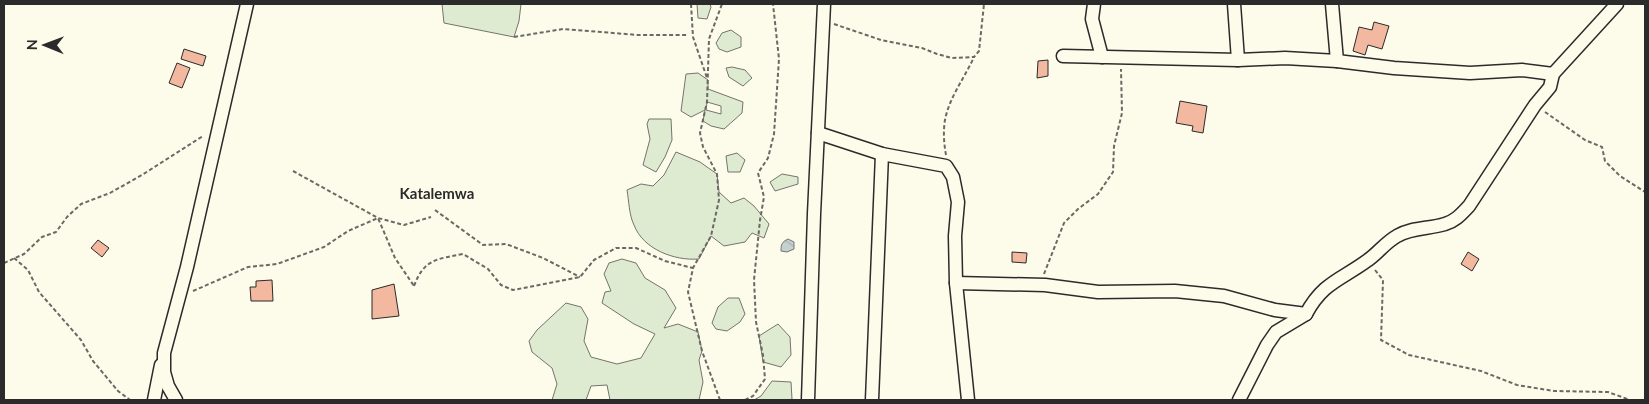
<svg xmlns="http://www.w3.org/2000/svg" width="1649" height="404" viewBox="0 0 1649 404" font-family="Lato,sans-serif">
<defs>
<pattern id="water-waves" width="16" height="10" patternUnits="userSpaceOnUse" patternTransform="scale(1.25)"><rect width="16" height="10" fill="#c7d0d0"/><path d="M0 5q4-4 8 0t8 0" fill="none" stroke="#abb3b3"/></pattern>
</defs>
<rect width="100%" height="100%" fill="#fdfbea"/>
<g fill="#deebd1" stroke="#74746e" fill-rule="evenodd">
<polygon points="442,4 521,4 519,21 514,37 444,23"/>
<polygon points="697,4 710,4 711,7 707,19 698,18"/>
<polygon points="731,30 741,37 741,47 727,52 719,49 716,43 722,33"/>
<polygon points="732,67 745,70 752,78 743,86 729,77 726,68"/>
<path d="M698 73 708 80V89L743 102 742 113 724 129 711 126 703 121 705 110 691 117 681 111 686 74ZM707 102 721 106V114L706 110Z"/>
<polygon points="649,119 671,119 672,140 665,157 656,172 643,165 650,139 647,124"/>
<path d="M676 152 700 162 717 174 719 192 731 203 744 198 754 206 769 224 764 238 752 233 745 242 724 246 711 236 699 259C674 261 643 249 634 225 629 215 629 201 627 190L641 184 653 186 664 175Z"/>
<polygon points="737,153 745,160 740,172 728,172 726,156"/>
<polygon points="782,174 798,177 798,184 775,191 770,182"/>
<polygon points="622,259 636,263 645,278 665,290 676,308 664,328 678,324 698,332 702,351 699,360 703,382 699,400 610,400 607,385 591,386 586,400 552,400 557,384 552,368 532,352 529,341 537,330 566,303 581,307 588,319 584,341 591,357 617,364 641,358 655,334 634,324 602,303 605,292 611,291 604,274 609,263"/>
<polygon points="728,298 739,298 745,314 740,322 727,331 716,329 712,323 718,307"/>
<polygon points="778,324 790,337 791,355 781,367 763,362 759,336"/>
<polygon points="772,381 791,382 792,399 790,400 754,400 761,396"/>
</g>
<path fill="url(#water-waves)" stroke="#74746e" d="M788 239 794 242V249L787 252 781 251C781 244 782 242 788 239Z"/>
<g fill="#f2b8a0" stroke="#2b2b2b">
<polygon points="1374,22 1389,26 1382,49 1368,45 1365,55 1353,51 1359,27 1372,30"/>
<polygon points="184,49 206,56 203,66 181,59"/>
<polygon points="1048,60 1048,76 1037,78 1038,61"/>
<polygon points="177,63 190,68 182,88 169,83"/>
<polygon points="1180,101 1207,106 1203,133 1192,131 1193,126 1176,123"/>
<polygon points="98,240 109,248 102,257 91,248"/>
<polygon points="1012,252 1027,253 1026,263 1012,262"/>
<polygon points="1468,252 1479,259 1472,271 1461,264"/>
<polygon points="272,280 273,301 251,301 250,287 256,287 256,281"/>
<polygon points="394,284 399,316 372,319 372,290"/>
</g>
<g fill="none" stroke-linecap="round" stroke-linejoin="round">
<defs>
<g id="minor">
<polyline points="1094,4 1092,19 1102,57"/>
<polyline points="1234,4 1238,60"/>
<polyline points="1332,4 1337,61"/>
<polyline points="1063,56 1238,60 1285,58 1337,61 1394,68 1470,73 1522,70 1553,74"/>
<polyline points="818,133 882,154 946,166 953,177 958,202 955,236 956,283 968,400"/>
<path d="M956 283 1045 285 1098 292 1175 291 1224 296 1275 310 1306 314C1323 282 1341 280 1368 260 1378 253 1386 242 1397 236 1412 227 1430 229 1445 224 1456 221 1462 213 1469 206L1535 105 1550 87 1553 74 1617 4"/>
<polyline points="154,400 161,365"/>
<polyline points="176,400 168,386 164,372 164,353 187,267 247,4"/>
<polyline points="808,400 814,214 824,4"/>
<polyline points="872,400 882,154"/>
<polyline points="1239,400 1267,345 1276,332 1306,314"/>
</g>
</defs>
<use href="#minor" stroke="#2b2b2b" stroke-width="15"/>
<g stroke="#6a6964" stroke-width="2" stroke-dasharray="4 2.5" stroke-linecap="butt">
<polyline points="691,4 693,37 707,78"/>
<polyline points="834,24 881,40 922,48 937,54 952,58 974,57 979,51 984,4"/>
<polyline points="514,37 563,29 638,35 688,35"/>
<polyline points="1545,112 1585,140 1602,147 1605,161 1620,176 1645,192"/>
<path d="M946 155C944 144 943 132 945 120 949 98 965 77 974 57"/>
<polyline points="293,171 378,218 404,225 431,217"/>
<polyline points="435,210 483,245 506,244 543,258 580,277"/>
<polyline points="14,258 28,270 39,292 81,340 93,361 118,391 130,400"/>
<polyline points="4,263 24,254 42,237 56,232 67,217 81,204 110,193 142,175 203,136"/>
<polyline points="1375,270 1383,280 1381,340 1409,355 1481,371 1517,385 1554,391 1608,392 1630,400"/>
<polyline points="1044,274 1064,223 1078,209 1098,194 1113,172 1114,146 1122,113 1121,69"/>
<path d="M414 286C424 259 437 259 463 254L488 269 501 285 513 290 580 277 594 260 616 248H636L665 261 693 268"/>
<polyline points="193,291 248,267 277,264 324,247 348,231 378,218 395,258 414,286"/>
<polyline points="720,400 702,351 688,292 693,268 711,236 719,200 717,174 703,147 700,133 707,102 709,39 722,4"/>
<polyline points="745,400 753,396 765,379 763,355 756,322 754,280 760,220 764,197 758,173 768,158 774,134 779,59 773,4"/>
</g>
<use href="#minor" stroke="#fdfbea" stroke-width="12"/>
</g>
<g text-anchor="middle" stroke-width="4" stroke-linejoin="round" paint-order="stroke">
<g font-size="15" font-weight="bold" fill="#2b2b2b" stroke="#fdfbea">
<text x="437" y="199">Katalemwa</text>
</g>
</g>
<rect width="1649" height="404" fill="none" stroke="#2b2b2b" stroke-width="10"/>
<g transform="translate(45 45) rotate(271)" stroke="#fdfbea" stroke-width="4" paint-order="stroke">
<path d="M0-4L9 19L0 12L-9 19Z" fill="#2b2b2b"/>
<text y="-8" font-size="14" font-weight="bold" text-anchor="middle" fill="#2b2b2b">N</text>
</g>
</svg>
